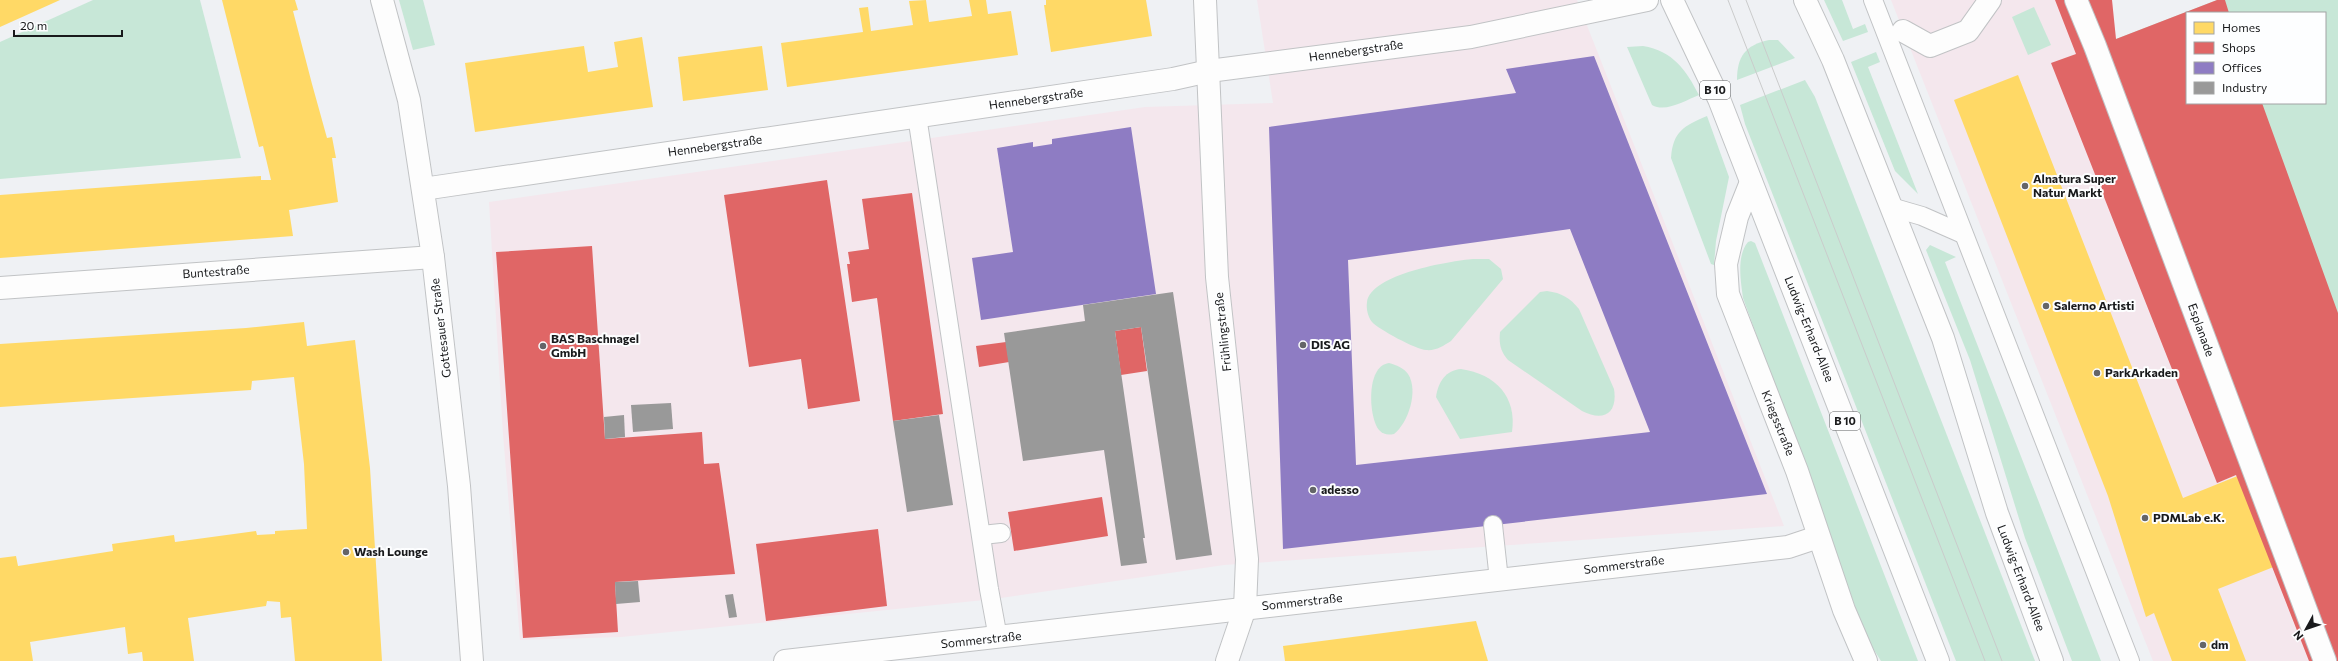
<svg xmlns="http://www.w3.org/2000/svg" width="2338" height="661" viewBox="0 0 2338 661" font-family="Commissioner,sans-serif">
<rect width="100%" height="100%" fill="#eff1f4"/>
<g fill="#f4e7ed">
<polygon points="1257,0 1577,0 1784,526 1224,565 994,599 621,637 520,640 503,434 489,202 1145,107 1273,103"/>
<polygon points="1891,0 2112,0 2116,39 2187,13 2187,103 2338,661 2153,661"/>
</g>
<g fill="#c7e7d7" fill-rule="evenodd">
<polygon points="93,0 200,0 241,158 0,179 0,42"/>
<polygon points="399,0 423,0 435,45 413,50"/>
<polygon points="1824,0 1842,0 1853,29 1865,24 1868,32 1843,41"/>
<path d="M2217 0H2338V562L2116 39ZM2187 13H2325V103H2187Z"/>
<polygon points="2034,7 2051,45 2028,55 2012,17"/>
<path d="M1769 40H1778L1795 58 1737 80C1737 57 1745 45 1769 40Z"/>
<path d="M1643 46C1673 51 1686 70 1699 95 1686 100 1666 113 1652 105L1627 47Z"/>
<polygon points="1876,52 1880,62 1868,67 1918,194 1895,171 1851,62"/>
<polygon points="1805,80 1815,97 2035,661 1956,661 1745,124 1740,105"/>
<path d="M1707 116 1729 177 1716 241 1714 265 1711 264 1671 158C1673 131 1684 126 1707 116Z"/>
<path d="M1751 241 1755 243 1918 661H1881L1867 639 1743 298C1741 282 1736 256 1748 242Z"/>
<polygon points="1930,245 1956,257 1945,262 2101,661 2072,661 2025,538 1970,360 1926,250"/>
<path d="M1473 259H1489L1501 269 1503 279 1451 341C1443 346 1436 351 1426 350 1417 350 1378 329 1372 322 1368 317 1366 309 1367 302 1371 274 1450 261 1473 259Z"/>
<path d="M1547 291C1562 293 1570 298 1579 309L1614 389C1618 414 1603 422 1582 411L1508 360C1500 351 1499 343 1500 332L1540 292Z"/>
<path d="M1389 363C1396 365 1404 368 1408 374 1419 391 1408 423 1394 434 1388 435 1384 435 1379 430 1369 419 1365 366 1389 363Z"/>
<path d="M1461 369C1496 374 1517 397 1512 432L1460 439 1436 397C1438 382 1446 370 1461 369Z"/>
</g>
<g fill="#ffd966">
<polygon points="0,0 60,0 0,27"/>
<polygon points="222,0 295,0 298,10 293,11 312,84 327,138 332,137 336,158 332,158 338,202 289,210 293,236 0,258 0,195 261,176 261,180 271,180 263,146 259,147"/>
<polygon points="926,0 929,22 972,16 969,0 986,0 988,14 1011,11 1018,55 787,87 781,43 863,32 859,8 868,7 871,31 913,25 909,1"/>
<polygon points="1046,0 1146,0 1152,36 1051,52 1044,5 1046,5"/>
<polygon points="642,37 653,107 475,132 465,63 584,46 588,72 618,67 614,42"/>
<polygon points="762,46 768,90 683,101 678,57"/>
<polygon points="2018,75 2183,498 2240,475 2276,566 2218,589 2246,661 2172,661 2154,613 2146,617 2108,496 1954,100"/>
<polygon points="304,322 307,346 355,340 370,468 382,661 295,661 291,617 281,618 280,602 267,601 266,606 188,618 194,661 143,661 142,652 128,654 125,627 30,642 33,661 0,661 0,558 16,556 18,566 113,551 112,544 174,535 175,542 256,531 257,535 275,534 275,531 307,529 304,464 294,377 252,381 251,390 0,407 0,344 246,328"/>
<polygon points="1476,621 1488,661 1285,661 1283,646"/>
</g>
<g fill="#e06666">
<polygon points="2055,0 2112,0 2116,39 2217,0 2225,0 2229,13 2187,13 2187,103 2262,103 2338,313 2338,661 2309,661 2236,475 2217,483 2051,63 2076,54"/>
<polygon points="827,180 860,401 808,409 801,359 749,367 724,195"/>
<polygon points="912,193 943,414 893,421 877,298 852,302 847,264 850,264 848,252 869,249 862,199"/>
<polygon points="592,246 605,439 702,432 704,464 719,463 735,574 615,582 618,632 523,638 496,252"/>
<polygon points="1141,327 1147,371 1121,375 1115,331"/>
<polygon points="1006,342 1009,362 979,367 976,346"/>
<polygon points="1102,497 1108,536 1014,551 1008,512"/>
<polygon points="878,529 887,606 766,621 756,544"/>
</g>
<g fill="#8e7cc3" fill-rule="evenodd">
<path d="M1594 56 1767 494 1283 549 1269 127 1516 93 1506 69ZM1570 229 1650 432 1356 465 1348 260Z"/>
<polygon points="1131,127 1156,294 981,320 972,258 1013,252 997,148 1033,142 1033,147 1052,144 1052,139"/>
</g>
<g fill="#999">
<polygon points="1173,292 1212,555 1176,560 1141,327 1115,331 1145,538 1143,538 1147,563 1121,566 1104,450 1023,461 1004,333 1085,321 1083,305"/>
<polygon points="671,403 673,429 633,432 631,405"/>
<polygon points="624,415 625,437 605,439 604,417"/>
<polygon points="939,415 953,505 907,512 893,421"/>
<polygon points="638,581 640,602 616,604 615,582"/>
<polygon points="733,594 737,617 729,618 725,595"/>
</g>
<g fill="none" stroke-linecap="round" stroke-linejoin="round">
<defs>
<g id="lane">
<polyline points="1873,0 2130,661"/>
<polyline points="917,116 989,589 998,638"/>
<polyline points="1891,207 1922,216 1963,234"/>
<polyline points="1493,525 1499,580"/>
<polyline points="982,535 1001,533"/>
</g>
<g id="street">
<polyline points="382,0 409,100 433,257 459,486 472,661"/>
<polyline points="1205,0 1217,277 1247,559 1245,608 1227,661"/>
<polyline points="2076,0 2095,46 2325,661"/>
<polyline points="1903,31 1930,46 1968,31 1990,0"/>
<polyline points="1751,182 1737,217 1726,264 1728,294 1797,471 1844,610 1866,661"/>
<polyline points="423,189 1173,79 1209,71 1471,37 1647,0"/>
<polyline points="0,288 433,257"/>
<polyline points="785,661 1788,547 1818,537"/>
</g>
<g id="primary">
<polyline points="1672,0 1719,99 1938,661"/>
<polyline points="1805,0 1833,60 1943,338 1997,513 2052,661"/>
</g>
</defs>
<use href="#lane" stroke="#c1c3c5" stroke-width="20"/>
<use href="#street" stroke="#c1c3c5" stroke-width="24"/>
<use href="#primary" stroke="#c1c3c5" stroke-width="24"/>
<use href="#lane" stroke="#fdfdfd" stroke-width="18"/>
<use href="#street" stroke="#fdfdfd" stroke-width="22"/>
<use href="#primary" stroke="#fdfdfd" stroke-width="22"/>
<g stroke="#cacbcb" stroke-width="1">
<polyline points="1728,0 1985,661"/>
<polyline points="1746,0 2002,661"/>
</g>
</g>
<g fill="#646568" stroke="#fdfeff" stroke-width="1.5">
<circle cx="2025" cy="186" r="4"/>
<circle cx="2046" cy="306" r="4"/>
<circle cx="1303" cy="345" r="4"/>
<circle cx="543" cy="346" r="4"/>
<circle cx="2097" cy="373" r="4"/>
<circle cx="1313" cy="490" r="4"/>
<circle cx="2145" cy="518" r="4"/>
<circle cx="346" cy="552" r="4"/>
<circle cx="2203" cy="645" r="4"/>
</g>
<g text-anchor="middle" stroke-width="4" stroke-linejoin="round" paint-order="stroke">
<g fill="#fdfeff" stroke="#5d5e60" stroke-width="1">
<rect x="1700" y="81" width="30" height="18" rx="3"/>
<rect x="1830" y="412" width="30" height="18" rx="3"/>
</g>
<g font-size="11" font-weight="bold" fill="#191a1c">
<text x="1715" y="94">B 10</text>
<text x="1845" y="425">B 10</text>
</g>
<g font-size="12" fill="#191a1c" stroke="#fdfeff">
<text transform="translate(1356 51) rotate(-8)" y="4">Hennebergstraße</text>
<text transform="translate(1036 99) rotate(-8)" y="4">Hennebergstraße</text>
<text transform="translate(715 146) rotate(-8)" y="4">Hennebergstraße</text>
<text transform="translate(216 272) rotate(-4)" y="4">Buntestraße</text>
<text transform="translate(441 328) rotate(-97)" y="4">Gottesauer Straße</text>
<text transform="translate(1809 329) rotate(68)" y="4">Ludwig-Erhard-Allee</text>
<text transform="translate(2201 330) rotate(70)" y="4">Esplanade</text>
<text transform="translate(1223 332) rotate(-96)" y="4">Frühlingstraße</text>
<text transform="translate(1778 423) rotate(68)" y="4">Kriegsstraße</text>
<text transform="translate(1624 565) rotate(-7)" y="4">Sommerstraße</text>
<text transform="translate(2021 578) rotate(69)" y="4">Ludwig-Erhard-Allee</text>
<text transform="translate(1302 602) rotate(-6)" y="4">Sommerstraße</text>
<text transform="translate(981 640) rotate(-6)" y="4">Sommerstraße</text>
</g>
<g font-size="12" font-weight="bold" fill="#191a1c" stroke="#fdfeff" text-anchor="start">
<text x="2033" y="183">Alnatura Super<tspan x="2033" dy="14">Natur Markt</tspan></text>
<text x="2054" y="310">Salerno Artisti</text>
<text x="551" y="343">BAS Baschnagel<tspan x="551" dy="14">GmbH</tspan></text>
<text x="1311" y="349">DIS AG</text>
<text x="2105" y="377">ParkArkaden</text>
<text x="1321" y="494">adesso</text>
<text x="2153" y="522">PDMLab e.K.</text>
<text x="354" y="556">Wash Lounge</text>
<text x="2211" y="649">dm</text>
</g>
</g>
<rect x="2186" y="12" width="140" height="92" fill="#fdfeff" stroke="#a2a3a4"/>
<rect x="2194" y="22" width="20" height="12" fill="#ffd966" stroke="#a2a3a4"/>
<text x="2222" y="32" font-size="12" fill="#191a1c">Homes</text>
<rect x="2194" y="42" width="20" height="12" fill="#e06666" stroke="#a2a3a4"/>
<text x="2222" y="52" font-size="12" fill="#191a1c">Shops</text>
<rect x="2194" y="62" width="20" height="12" fill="#8e7cc3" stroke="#a2a3a4"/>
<text x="2222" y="72" font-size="12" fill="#191a1c">Offices</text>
<rect x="2194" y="82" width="20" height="12" fill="#999999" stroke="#a2a3a4"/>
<text x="2222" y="92" font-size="12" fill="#191a1c">Industry</text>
<g transform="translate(2306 629) rotate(230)" stroke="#fdfeff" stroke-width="3" paint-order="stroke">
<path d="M0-3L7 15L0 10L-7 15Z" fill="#191a1c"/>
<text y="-6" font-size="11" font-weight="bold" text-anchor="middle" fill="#191a1c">N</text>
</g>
<path d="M14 30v6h108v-6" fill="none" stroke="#191a1c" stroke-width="2"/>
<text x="20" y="30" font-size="12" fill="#191a1c" stroke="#fdfeff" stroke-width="3" paint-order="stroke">20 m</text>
</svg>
